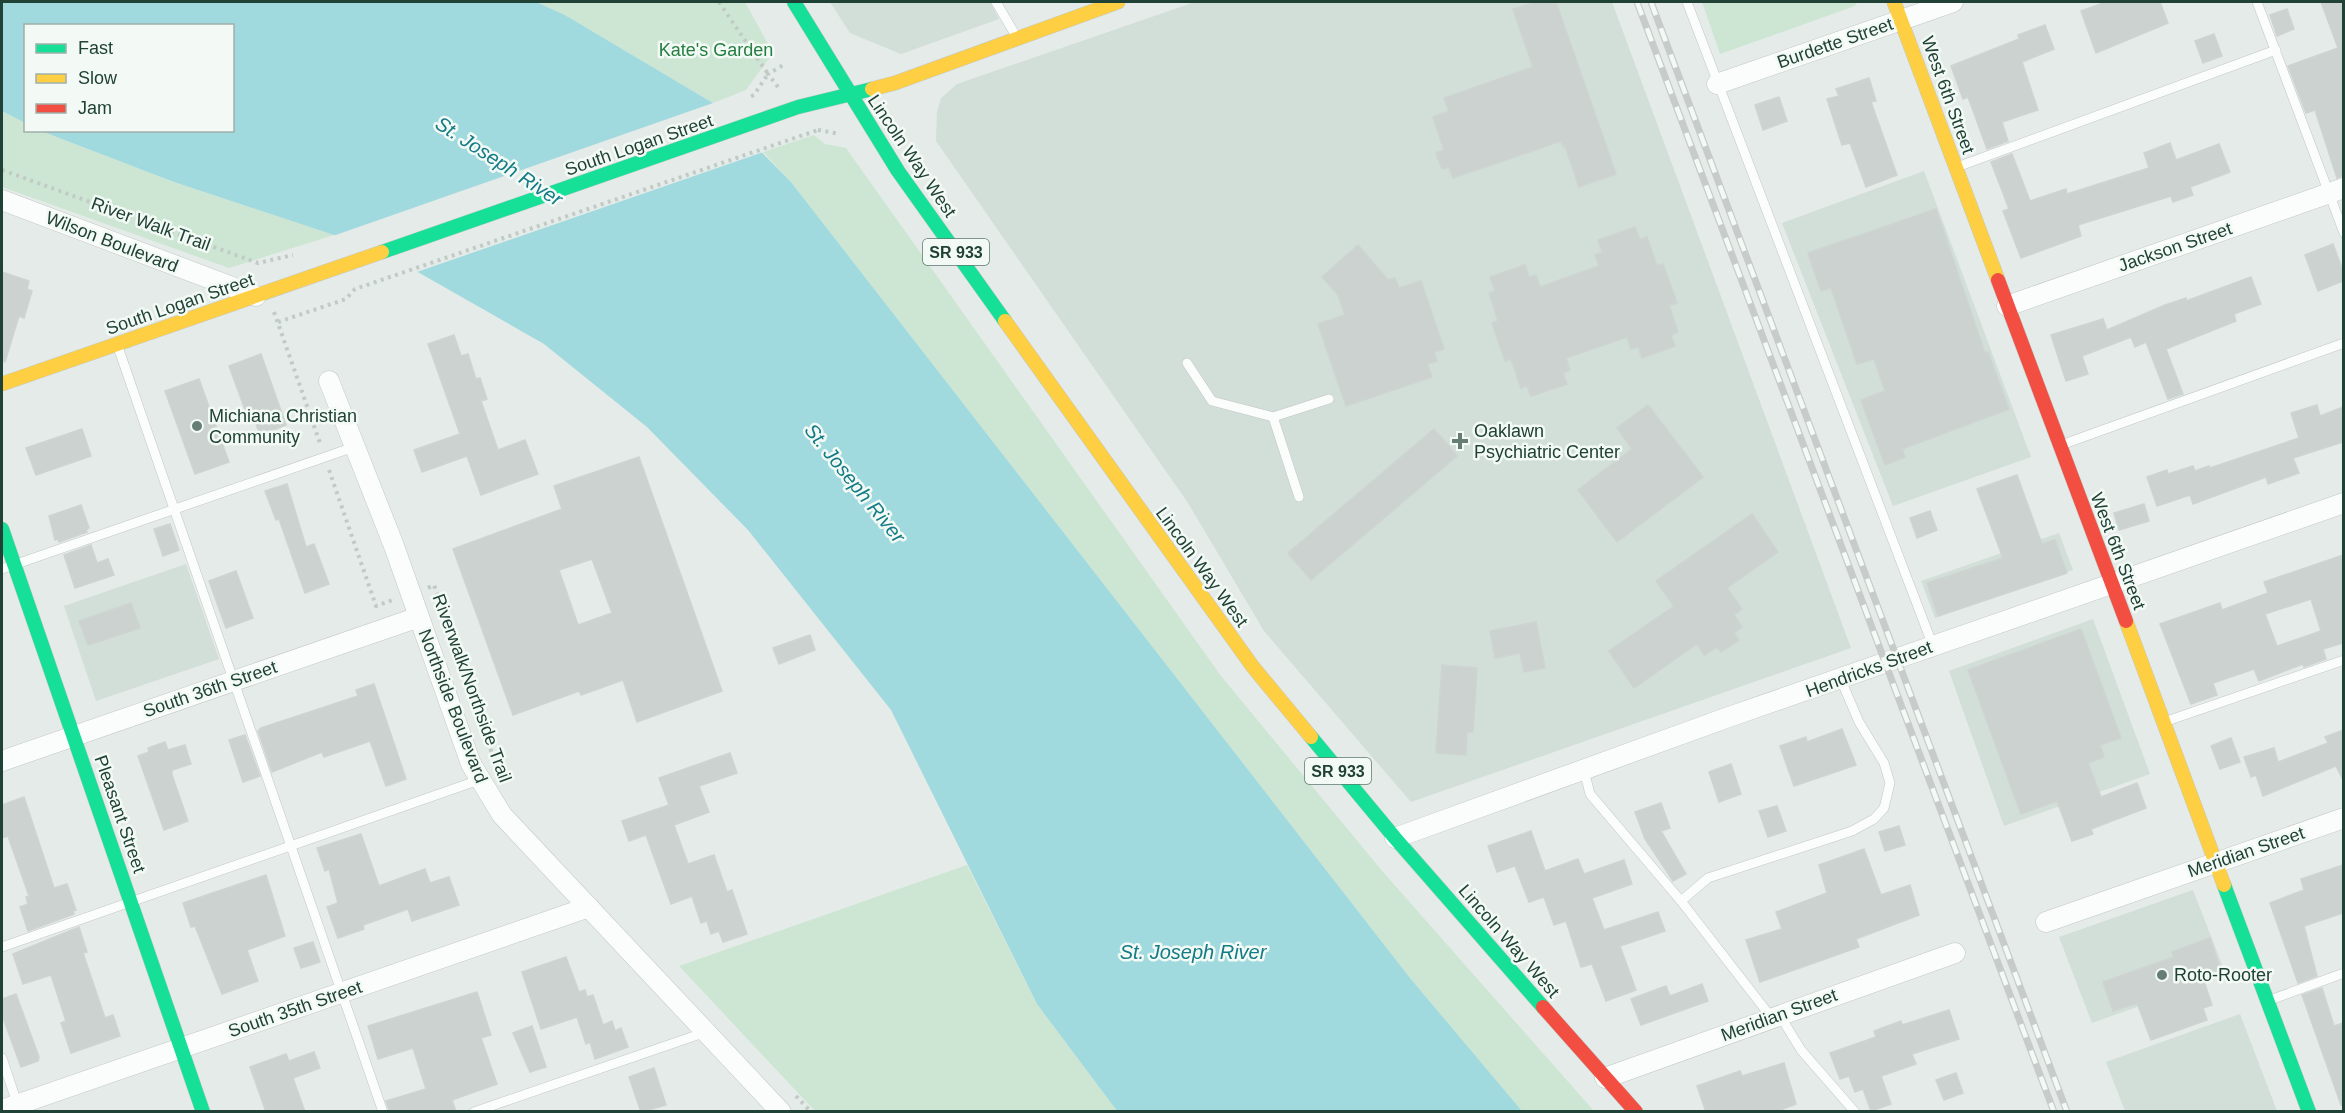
<svg xmlns="http://www.w3.org/2000/svg" width="2345" height="1113" viewBox="0 0 2345 1113" font-family="Arial,sans-serif">
<rect width="100%" height="100%" fill="#e5ebe8"/>
<g fill="#d2ded8">
<polygon points="830,2 990,2 999,19 901,54 850,33"/>
<polygon points="1195,2 1612,2 1851,648 1411,802 1264,631 1188,503 936,141 937,112 941,98 957,84"/>
<polygon points="1924,171 2031,457 1893,506 1782,223"/>
<polygon points="2059,533 2073,570 1935,618 1921,581"/>
<polygon points="186,564 219,659 96,701 64,606"/>
<polygon points="2093,619 2150,774 2004,826 1949,671"/>
<polygon points="2193,890 2226,975 2092,1023 2059,937"/>
<polygon points="2240,1014 2277,1111 2125,1111 2106,1062"/>
</g>
<g fill="#cde6d3">
<polygon points="536,2 745,2 773,53 746,90 713,103 565,15"/>
<polygon points="1702,2 1857,2 1855,6 1720,54"/>
<polygon points="2,111 25,123 26,130 41,131 174,182 334,235 229,268 2,187"/>
<polygon points="814,135 825,144 846,148 1221,676 1383,872 1594,1111 1522,1111 1410,978 791,182 763,152"/>
<polygon points="967,865 1037,1004 1117,1111 815,1111 679,966"/>
</g>
<polygon fill="#a1dade" points="2,2 536,2 565,15 713,103 791,182 1410,978 1522,1111 1117,1111 1037,1004 891,710 748,530 647,427 544,344 416,271 334,235 174,182 41,131 232,130 232,26 26,26 25,123 2,111"/>
<polygon fill="#e5ebe8" points="716,102 766,151 414,273 330,237"/>
<g fill="#ccd2cf" stroke="#ced4d1" stroke-width="1.5" fill-rule="evenodd">
<polygon points="1536,2 1556,2 1616,174 1579,187 1565,146 1563,147 1561,141 1453,178 1449,167 1442,169 1436,153 1444,150 1433,117 1449,111 1444,98 1533,67 1513,9"/>
<polygon points="2106,2 2160,2 2168,23 2096,53 2081,11"/>
<polygon points="2321,2 2343,2 2343,176 2337,178 2315,110 2306,113 2288,66 2338,48"/>
<polygon points="2287,9 2294,29 2277,36 2270,15"/>
<polygon points="2045,25 2054,49 2022,62 2038,110 2002,122 2008,141 1987,149 1968,97 1963,99 1951,66 2019,39 2018,35"/>
<polygon points="2214,34 2222,56 2203,63 2195,41"/>
<polygon points="1869,78 1876,101 1871,102 1897,175 1866,187 1850,143 1842,145 1827,99 1839,96 1836,89"/>
<polygon points="1779,97 1787,121 1763,130 1755,105"/>
<polygon points="2170,143 2176,160 2219,144 2230,172 2190,187 2193,195 2173,202 2171,196 2078,225 2081,236 2021,258 2003,211 2009,209 1991,162 2012,154 2030,201 2066,189 2067,194 2149,168 2144,153"/>
<polygon points="1936,209 1985,353 1988,352 2009,409 1902,449 1905,457 1885,465 1861,400 1885,391 1874,359 1857,364 1831,288 1821,291 1808,253"/>
<polygon points="1635,227 1640,240 1647,237 1657,266 1663,264 1677,303 1669,305 1678,332 1671,335 1675,346 1642,358 1638,347 1631,349 1627,337 1566,358 1570,370 1563,373 1567,384 1531,396 1527,386 1521,388 1511,359 1505,361 1492,323 1498,321 1489,293 1495,291 1490,277 1525,265 1529,277 1536,275 1540,287 1599,266 1595,255 1602,252 1598,240"/>
<polygon points="2333,244 2343,271 2343,281 2318,291 2305,255"/>
<polygon points="1358,245 1388,280 1395,278 1399,288 1421,281 1444,349 1434,352 1437,361 1427,364 1432,377 1346,406 1318,324 1345,315 1338,295 1322,277"/>
<polygon points="2,272 29,281 27,289 32,291 24,318 19,316 5,362 2,361"/>
<polygon points="2251,277 2261,304 2234,314 2236,321 2166,349 2183,394 2168,399 2146,342 2135,347 2131,337 2082,356 2088,374 2066,381 2051,335 2103,319 2107,330 2165,305 2186,298 2186,301"/>
<polygon points="454,335 461,356 468,354 476,379 480,378 487,399 481,401 498,450 525,440 538,474 481,495 467,456 422,472 414,450 460,434 428,344"/>
<polygon points="261,354 286,425 260,435 252,413 247,415 229,366"/>
<polygon points="199,379 229,462 195,474 165,391"/>
<polygon points="1648,405 1703,477 1617,542 1578,490 1632,449 1617,428"/>
<polygon points="2317,405 2320,416 2343,407 2343,442 2293,458 2299,473 2268,484 2266,477 2193,504 2190,495 2157,506 2147,477 2167,470 2168,474 2193,466 2195,471 2209,466 2210,468 2299,438 2291,413"/>
<polygon points="82,429 91,456 36,475 26,448"/>
<polygon points="1434,429 1457,456 1311,580 1288,553"/>
<path d="M639 457 722 691 637 722 623 680 581 695 579 691 513 715 453 549 562 509 554 486ZM592 559 612 613 578 625 559 570Z"/>
<polygon points="2017,475 2042,544 2055,540 2067,573 1938,616 1927,583 2003,558 1977,489"/>
<polygon points="287,484 306,547 314,544 329,584 305,593 279,519 276,520 265,491"/>
<polygon points="2144,504 2149,521 2119,530 2114,513"/>
<polygon points="81,505 89,528 86,530 87,532 59,542 58,539 55,540 49,516"/>
<polygon points="1930,511 1937,530 1917,538 1910,518"/>
<polygon points="1752,514 1778,552 1727,588 1742,609 1734,615 1742,627 1734,633 1739,640 1721,652 1717,647 1704,655 1697,644 1634,688 1609,651 1674,606 1656,581"/>
<polygon points="170,524 179,550 163,556 154,529"/>
<polygon points="91,545 97,563 108,559 114,575 75,588 64,555"/>
<path d="M2343 555V643L2323 649 2326 659 2304 667 2303 664 2259 681 2254 669 2213 683 2217 695 2191 704 2160 624 2220 603 2222 610 2268 593 2264 582ZM2311 599 2321 631 2277 646 2265 614Z"/>
<polygon points="236,571 253,618 226,628 209,581"/>
<polygon points="131,603 140,628 88,645 79,621"/>
<polygon points="1536,622 1545,668 1524,672 1520,653 1495,658 1490,631"/>
<polygon points="2081,629 2121,738 2100,745 2104,757 2088,763 2101,797 2137,783 2146,808 2091,829 2093,834 2072,841 2057,801 2021,814 1968,670"/>
<polygon points="810,635 815,650 779,664 773,648"/>
<polygon points="1442,665 1477,668 1473,732 1467,732 1466,755 1436,753"/>
<polygon points="374,684 406,779 386,786 370,741 324,757 322,752 272,772 258,731 261,728 358,696 356,690"/>
<polygon points="1842,729 1856,765 1794,786 1780,746 1806,737 1807,742"/>
<polygon points="2343,730 2343,780 2336,766 2263,796 2256,775 2251,777 2244,757 2274,748 2278,762 2328,743 2325,737"/>
<polygon points="245,735 260,776 243,782 229,740"/>
<polygon points="2231,738 2240,762 2220,769 2211,746"/>
<polygon points="165,742 168,750 185,745 191,764 172,770 172,775 188,821 164,830 138,756 149,752 148,748"/>
<polygon points="730,753 737,773 699,786 709,812 674,825 688,864 714,855 727,892 732,890 747,934 723,942 719,931 711,934 707,921 701,923 692,896 671,904 646,835 629,841 622,821 669,805 659,778"/>
<polygon points="1731,764 1741,794 1719,802 1709,772"/>
<polygon points="24,797 54,888 67,884 76,910 73,911 74,914 28,931 20,907 28,904 26,897 29,896 8,836 2,838 2,805"/>
<polygon points="1661,803 1670,828 1661,831 1686,874 1673,881 1645,839 1635,812"/>
<polygon points="1777,806 1786,831 1768,837 1759,811"/>
<polygon points="1899,826 1905,845 1885,851 1879,832"/>
<polygon points="1531,831 1545,871 1578,859 1584,874 1624,860 1632,884 1592,898 1604,930 1658,912 1665,931 1620,946 1636,990 1606,1001 1592,964 1581,967 1566,921 1554,925 1544,897 1529,902 1515,866 1497,872 1488,846"/>
<polygon points="361,834 379,886 425,869 430,883 449,877 459,905 412,921 408,909 363,925 364,929 338,938 327,907 338,903 329,869 325,871 317,848"/>
<polygon points="1864,849 1881,895 1910,885 1919,915 1856,939 1859,947 1760,982 1746,940 1782,929 1776,912 1827,893 1819,865"/>
<polygon points="2343,865 2343,913 2304,926 2317,976 2298,983 2270,903 2304,890 2301,879"/>
<polygon points="266,875 285,936 247,950 258,981 222,994 195,926 191,927 183,903"/>
<polygon points="79,927 87,952 83,953 105,1018 113,1015 120,1036 71,1053 61,1023 66,1021 51,975 23,984 13,954"/>
<polygon points="2210,938 2220,968 2202,975 2212,1005 2203,1008 2207,1020 2151,1040 2137,1003 2113,1011 2103,982 2174,957 2172,952"/>
<polygon points="313,942 320,962 301,968 294,948"/>
<polygon points="566,957 579,992 585,990 587,997 593,995 603,1025 612,1021 615,1031 621,1028 628,1047 595,1059 590,1042 586,1044 577,1017 541,1029 522,972"/>
<polygon points="1702,984 1708,1001 1641,1025 1631,999 1666,986 1670,996"/>
<polygon points="2322,988 2334,1026 2343,1023 2343,1105 2341,1105 2302,995"/>
<polygon points="477,992 491,1035 481,1038 497,1084 452,1100 456,1112 390,1112 386,1101 426,1089 413,1048 378,1059 368,1026"/>
<polygon points="16,994 39,1057 38,1061 21,1067 2,1015 2,999"/>
<polygon points="1949,1010 1959,1039 1912,1054 1916,1064 1881,1076 1891,1104 1871,1111 1863,1089 1855,1092 1849,1076 1840,1079 1830,1053 1876,1037 1874,1031 1901,1021 1902,1025"/>
<polygon points="532,1026 546,1067 530,1072 513,1033"/>
<polygon points="314,1052 320,1068 293,1078 305,1112 266,1112 250,1067 286,1054 289,1061"/>
<polygon points="1784,1063 1796,1104 1775,1112 1706,1112 1697,1086 1740,1071 1742,1076"/>
<polygon points="654,1068 666,1105 641,1112 629,1077"/>
<polygon points="1956,1073 1963,1093 1944,1100 1936,1080"/>
</g>
<g fill="none" stroke-linecap="round" stroke-linejoin="round">
<defs>
<g id="lane">
<polyline points="996,2 1016,36"/>
<polyline points="1687,2 1933,646"/>
<polyline points="2257,2 2344,233"/>
<polyline points="1957,167 2276,50"/>
<polyline points="118,347 383,1112"/>
<polyline points="1187,363 1212,401 1273,417 1329,399"/>
<polyline points="1273,417 1299,497"/>
<polyline points="2061,445 2344,343"/>
<polyline points="2,569 354,447"/>
<polyline points="2164,722 2344,660"/>
<polyline points="1584,770 1590,794 1681,901 1771,1017"/>
<polyline points="1681,901 1708,878 1852,831 1874,819 1884,808 1890,783 1884,763 1859,722 1841,680"/>
<polyline points="2,947 479,780"/>
<polyline points="2270,1000 2344,973"/>
<polyline points="1779,1014 1801,1050 1855,1112"/>
<polyline points="2,1058 18,1106"/>
<polyline points="474,1112 706,1032"/>
</g>
<g id="street">
<polyline points="1717,84 1953,2"/>
<polyline points="2,200 256,296"/>
<polyline points="2007,306 2344,188"/>
<polyline points="329,381 394,546 471,764 502,815 781,1112"/>
<polyline points="2,761 419,617"/>
<polyline points="1395,838 1726,718 2344,503"/>
<polyline points="2046,922 2344,818"/>
<polyline points="1605,1078 1955,953"/>
<polyline points="2,1110 589,907"/>
</g>
<g id="fast">
<polyline points="794,2 898,171 1005,321"/>
<polyline points="382,252 798,107 872,89"/>
<polyline points="2,529 203,1112"/>
<polyline points="1311,737 1395,838 1543,1007"/>
<polyline points="2224,885 2309,1112"/>
</g>
<g id="slow">
<polyline points="1894,2 1998,280"/>
<polyline points="872,89 895,83 1118,2"/>
<polyline points="1005,321 1253,667 1311,737"/>
<polyline points="2,384 382,252"/>
<polyline points="2126,621 2224,885"/>
</g>
<g id="jam">
<polyline points="1998,280 2126,621"/>
<polyline points="1543,1007 1636,1112"/>
</g>
</defs>
<use href="#lane" stroke="#c2c8c5" stroke-width="10"/>
<use href="#street" stroke="#c2c8c5" stroke-width="21"/>
<use href="#fast" stroke="#c0c9c5" stroke-width="15"/>
<use href="#slow" stroke="#c0c9c5" stroke-width="15"/>
<use href="#jam" stroke="#c0c9c5" stroke-width="15"/>
<g stroke="#c1cbc6" stroke-width="4" stroke-dasharray="3 4.5" stroke-linecap="butt">
<polyline points="719,2 768,74 754,95 750,97"/>
<polyline points="778,87 768,74 785,64"/>
<polyline points="818,130 840,134"/>
<polyline points="2,170 258,263 293,255"/>
<polyline points="274,312 320,443"/>
<polyline points="278,322 346,299 355,289 818,130"/>
<polyline points="329,470 376,606 393,600"/>
<polyline points="428,588 434,585 495,762"/>
<polyline points="796,1096 811,1112"/>
</g>
<use href="#lane" stroke="#fbfcfc" stroke-width="9"/>
<use href="#street" stroke="#fbfcfc" stroke-width="20"/>
<use href="#fast" stroke="#16e098" stroke-width="14"/>
<use href="#slow" stroke="#ffcf43" stroke-width="14"/>
<use href="#jam" stroke="#f24e42" stroke-width="14"/>
<defs>
<g id="rail">
<polyline points="1637,2 2054,1112"/>
<polyline points="1651,2 2067,1112"/>
</g>
</defs>
<use href="#rail" stroke="#c7ccca" stroke-width="7"/>
<use href="#rail" stroke="#f3faf6" stroke-width="4.5" stroke-dasharray="14" stroke-linecap="butt"/>
</g>
<g fill="#657d74" stroke="#f3faf6" stroke-width="2">
<circle cx="197" cy="426" r="6"/>
<path d="M1457 432h6v6h6v6h-6v6h-6v-6h-6v-6h6z"/>
<circle cx="2162" cy="975" r="6"/>
</g>
<g text-anchor="middle" stroke-width="5" stroke-linejoin="round" paint-order="stroke">
<g fill="#f3faf6" stroke="#5f7970" stroke-width="1.5">
<rect x="923" y="239" width="66" height="26" rx="4.5"/>
<rect x="1305" y="758" width="66" height="26" rx="4.5"/>
</g>
<g font-size="16" font-weight="bold" fill="#204236">
<text x="956" y="258">SR 933</text>
<text x="1338" y="777">SR 933</text>
</g>
<g font-size="18" fill="#204236" stroke="#f3faf6">
<text transform="translate(1835 43) rotate(-19)" y="6">Burdette Street</text>
<text transform="translate(1948 95) rotate(70)" y="6">West 6th Street</text>
<text transform="translate(639 145) rotate(-19)" y="6">South Logan Street</text>
<text transform="translate(912 156) rotate(56)" y="6">Lincoln Way West</text>
<text transform="translate(151 224) rotate(20)" y="6">River Walk Trail</text>
<text transform="translate(112 242) rotate(21)" y="6">Wilson Boulevard</text>
<text transform="translate(2175 247) rotate(-19)" y="6">Jackson Street</text>
<text transform="translate(180 304) rotate(-19)" y="6">South Logan Street</text>
<text transform="translate(2118 551) rotate(69)" y="6">West 6th Street</text>
<text transform="translate(1202 567) rotate(54)" y="6">Lincoln Way West</text>
<text transform="translate(1869 669) rotate(-20)" y="6">Hendricks Street</text>
<text transform="translate(472 688) rotate(70)" y="6">Riverwalk/Northside Trail</text>
<text transform="translate(210 689) rotate(-19)" y="6">South 36th Street</text>
<text transform="translate(453 706) rotate(69)" y="6">Northside Boulevard</text>
<text transform="translate(120 814) rotate(71)" y="6">Pleasant Street</text>
<text transform="translate(2246 852) rotate(-19)" y="6">Meridian Street</text>
<text transform="translate(1509 941) rotate(49)" y="6">Lincoln Way West</text>
<text transform="translate(295 1009) rotate(-19)" y="6">South 35th Street</text>
<text transform="translate(1779 1015) rotate(-20)" y="6">Meridian Street</text>
</g>
<g font-size="18" fill="#257e40" stroke="#f3faf6">
<text x="716" y="56">Kate's Garden</text>
</g>
<g font-size="18" fill="#204236" stroke="#f3faf6" text-anchor="start">
<text x="209" y="422">Michiana Christian<tspan x="209" dy="21">Community</tspan></text>
<text x="1474" y="437">Oaklawn<tspan x="1474" dy="21">Psychiatric Center</tspan></text>
<text x="2174" y="981">Roto-Rooter</text>
</g>
<g font-size="20" font-style="italic" fill="#127b85" stroke="#f3faf6">
<text transform="translate(499 161) rotate(33)" y="7">St. Joseph River</text>
<text transform="translate(855 483) rotate(51)" y="7">St. Joseph River</text>
<text x="1193" y="959">St. Joseph River</text>
</g>
</g>
<rect width="2345" height="1113" fill="none" stroke="#204236" stroke-width="6"/>
<rect x="24" y="24" width="210" height="108" fill="#f3faf6" stroke="#9fb0a9" stroke-width="1.5"/>
<rect x="36" y="44" width="30" height="9" fill="#16e098" stroke="#9fb0a9" stroke-width="1.5"/>
<text x="78" y="54" font-size="18" fill="#204236">Fast</text>
<rect x="36" y="74" width="30" height="9" fill="#ffcf43" stroke="#9fb0a9" stroke-width="1.5"/>
<text x="78" y="84" font-size="18" fill="#204236">Slow</text>
<rect x="36" y="104" width="30" height="9" fill="#f24e42" stroke="#9fb0a9" stroke-width="1.5"/>
<text x="78" y="114" font-size="18" fill="#204236">Jam</text>
</svg>
